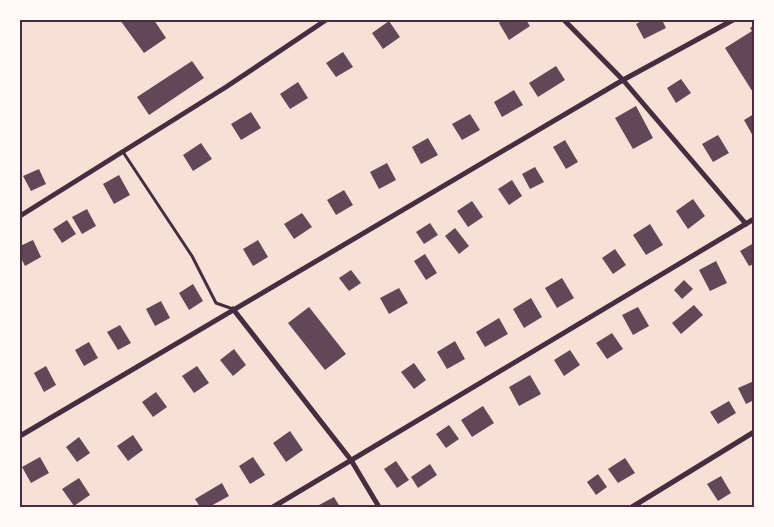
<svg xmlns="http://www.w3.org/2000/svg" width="774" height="527" viewBox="0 0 774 527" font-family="Inter,sans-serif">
<rect width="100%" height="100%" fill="#f7e1d7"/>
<g fill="#644757">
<polygon points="120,20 154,20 166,38 144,53"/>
<polygon points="503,20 526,20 530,26 509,40 499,23"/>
<polygon points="643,20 662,20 666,28 644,39 636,24"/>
<polygon points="389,21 400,37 383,49 372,33"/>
<polygon points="754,25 754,94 725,48 752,31 750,28"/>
<polygon points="343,52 353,67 336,77 326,63"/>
<polygon points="192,61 204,78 149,115 137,97"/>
<polygon points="556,66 565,80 538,97 529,83"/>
<polygon points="681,79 691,93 676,103 667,88"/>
<polygon points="298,82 308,98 290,109 280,94"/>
<polygon points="514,90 523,105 502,117 494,102"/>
<polygon points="636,106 653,138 633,149 615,118"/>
<polygon points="251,112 261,128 241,140 231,124"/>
<polygon points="470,114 480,130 462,140 452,124"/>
<polygon points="754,114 754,138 744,120"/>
<polygon points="718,135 729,153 713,162 702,144"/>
<polygon points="428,138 438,155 421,164 412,147"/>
<polygon points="565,140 578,162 566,169 553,147"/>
<polygon points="201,143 212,159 193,171 183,155"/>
<polygon points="387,163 396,180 379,189 370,172"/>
<polygon points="535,167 544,182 530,189 522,174"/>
<polygon points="39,169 46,184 31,191 23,176"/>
<polygon points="119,175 130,195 114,204 103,184"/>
<polygon points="512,180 522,196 509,205 498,189"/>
<polygon points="344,190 353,205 336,215 327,200"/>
<polygon points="693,199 705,216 688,229 676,211"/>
<polygon points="472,201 483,217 468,227 457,211"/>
<polygon points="87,209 96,226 82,234 72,217"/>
<polygon points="302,213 312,227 294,239 284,224"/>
<polygon points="67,220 76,234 62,243 53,229"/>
<polygon points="430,223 438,235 424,244 416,232"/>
<polygon points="650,224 663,245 646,255 633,235"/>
<polygon points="455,228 469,246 459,254 445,236"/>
<polygon points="33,240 41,257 25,266 20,256 20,246"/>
<polygon points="258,240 268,257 253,266 243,249"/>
<polygon points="754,243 754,264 749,266 740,251"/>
<polygon points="615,249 626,265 613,274 602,258"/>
<polygon points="425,254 437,273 426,280 414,261"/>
<polygon points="716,261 727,283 710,291 699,270"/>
<polygon points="351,270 361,283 349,291 339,278"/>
<polygon points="562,278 574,298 557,308 545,288"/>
<polygon points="684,280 693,289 682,299 674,290"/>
<polygon points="193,284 203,301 189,310 179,293"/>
<polygon points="399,288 408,303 389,314 380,298"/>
<polygon points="531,298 542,317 524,328 513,309"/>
<polygon points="161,301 170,318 155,326 146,309"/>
<polygon points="694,305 703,315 681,334 672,323"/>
<polygon points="309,307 346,354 325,370 288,323"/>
<polygon points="638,307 649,326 633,335 622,315"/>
<polygon points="499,318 508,334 485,347 476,332"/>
<polygon points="120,325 131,343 118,350 107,332"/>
<polygon points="612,333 623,349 607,359 596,343"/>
<polygon points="455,341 465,359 447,369 437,352"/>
<polygon points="89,342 98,358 84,366 75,350"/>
<polygon points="234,349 246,365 233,376 220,360"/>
<polygon points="570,350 580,365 564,376 554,360"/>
<polygon points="414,363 426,380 414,389 401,372"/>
<polygon points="46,366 56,385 44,392 34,373"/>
<polygon points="197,366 209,383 194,393 182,376"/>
<polygon points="530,375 541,394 519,406 509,387"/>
<polygon points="754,381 754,400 746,404 738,388"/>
<polygon points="156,392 167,407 153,417 142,402"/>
<polygon points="729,401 736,413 718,424 710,412"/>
<polygon points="483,406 494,423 472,437 461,420"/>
<polygon points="449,425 459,439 446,448 436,434"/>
<polygon points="290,431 303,450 286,462 273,443"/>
<polygon points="133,435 143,450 128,461 117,446"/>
<polygon points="79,437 90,453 77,462 66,447"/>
<polygon points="40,457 49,473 31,483 22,467"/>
<polygon points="253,457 265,475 250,484 239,466"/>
<polygon points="625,458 635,473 618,483 608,469"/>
<polygon points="396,461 409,480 397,488 384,469"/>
<polygon points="430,464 437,475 418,488 411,477"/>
<polygon points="598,474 607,487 596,495 587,482"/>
<polygon points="721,476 731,493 718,501 707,484"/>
<polygon points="79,478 90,495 74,506 62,489"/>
<polygon points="222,483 229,496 209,507 200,507 195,499"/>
<polygon points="334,497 340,507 321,507 319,505"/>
</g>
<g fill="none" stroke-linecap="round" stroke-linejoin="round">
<polyline stroke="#4a2c40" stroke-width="3" points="123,152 192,256 216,303 233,309"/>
<g stroke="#4a2c40" stroke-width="5">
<polyline points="564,20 623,80 746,224"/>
<polyline points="20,216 226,87 326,20"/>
<polyline points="233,309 351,460 379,507"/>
<polyline points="20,436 623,80 733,20"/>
<polyline points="273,507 754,219"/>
<polyline points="632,507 754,432"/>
</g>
</g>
<rect width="774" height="527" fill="none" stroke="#fffaf5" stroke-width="42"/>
<rect x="21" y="21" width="732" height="485" fill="none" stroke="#4a2c40" stroke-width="2"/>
</svg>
